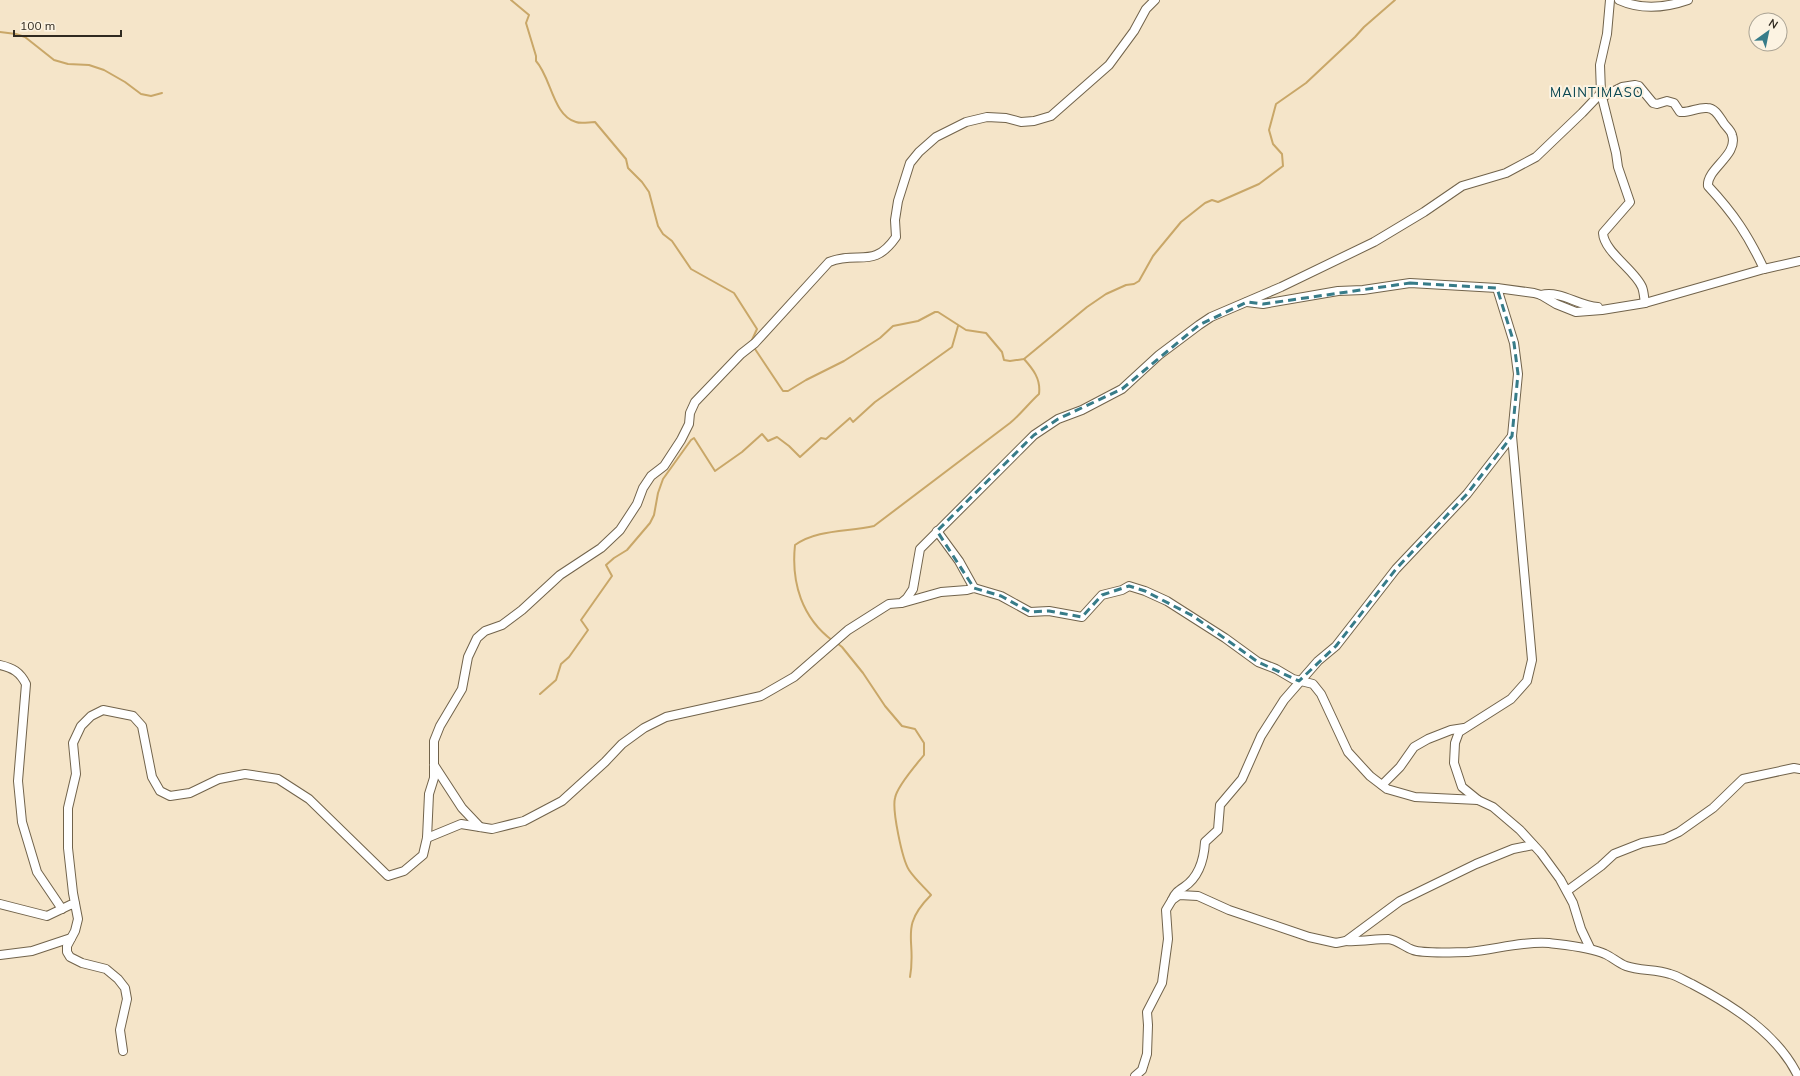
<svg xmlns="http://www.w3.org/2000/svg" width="1800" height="1076" viewBox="0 0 1800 1076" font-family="Mulish,sans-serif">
<rect width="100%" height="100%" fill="#f5e5c9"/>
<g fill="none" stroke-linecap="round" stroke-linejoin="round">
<g stroke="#c9a768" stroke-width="2">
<path d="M511 0 529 15 526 23 536 56V61C551 77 553 116 576 122 581 124 589 122 595 122L626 159 628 168 642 182 649 192 658 226 663 234 672 241 691 269 734 293 757 329 751 342"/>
<polyline points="0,32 16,34 25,37 54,60 68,64 89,65 104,70 125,82 141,94 151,96 162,93"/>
<polyline points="753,346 783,391 788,391 806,380 844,361 880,338 893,326 918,321 935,312 938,312 966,330 986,333 1002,352 1004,360 1010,361 1024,359 1087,307 1106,294 1126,285 1134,284 1139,281 1153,256 1181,222 1205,203 1212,200 1218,202 1259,184 1283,166 1282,154 1273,144 1269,130 1276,104 1306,83 1355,37 1364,27 1395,0"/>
<path d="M833 641C802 618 791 583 795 545 817 529 848 532 874 526L1010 423C1021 414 1029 403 1039 394 1041 379 1033 369 1024 359"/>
<path d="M837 643 842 647 863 673 885 706 902 726 915 729 924 743V755C916 765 897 786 895 798 892 810 902 859 909 870 915 879 924 887 931 895 898 928 917 939 910 977"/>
<polyline points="540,694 556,680 561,664 569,657 588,630 581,620 612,576 606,565 614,558 627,550 650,523 654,515 658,493 663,479 691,440 694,438 715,471 742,452 762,434 768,441 777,437 789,446 800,457 821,438 826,439 850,418 853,422 875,402 952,347 958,326"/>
</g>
<defs>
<g id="minor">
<path d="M1619 0C1641 10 1665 8 1688 0"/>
<path d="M1601 93 1616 153 1618 167 1630 202 1603 233C1604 252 1635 270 1642 287 1644 292 1644 298 1645 303"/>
<path d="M1602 97 1622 87 1635 85 1639 86 1653 103 1657 104 1667 101 1674 103 1680 112C1690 113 1698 107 1707 108 1715 108 1719 116 1723 122 1725 126 1731 130 1732 135 1739 155 1706 169 1708 186 1734 214 1748 235 1764 269"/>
<path d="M1541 295C1561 290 1578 306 1598 307"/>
<polyline points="1247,302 1263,304 1338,291 1363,290 1410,283 1497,288 1534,293 1541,295 1556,304 1576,312 1602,310 1645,303 1764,269 1800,261"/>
<polyline points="937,531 959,561 974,588"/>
<polyline points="902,603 941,592 967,590 974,588 1001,596 1030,612 1049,611 1082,617 1102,595 1122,590 1129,586 1145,591 1167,601 1225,638 1258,662 1276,669 1293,679 1313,684 1321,694 1348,752 1370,776 1387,789 1415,797 1478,800 1493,807 1520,830 1541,853 1560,879 1573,903 1581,929 1590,948"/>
<path d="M0 665C13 668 20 672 26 684L18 781 22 822 37 872 62 909"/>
<polyline points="434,765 462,808 480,827"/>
<polyline points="1382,785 1400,767 1414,747 1428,739 1451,730 1464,728"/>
<polyline points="1478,800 1462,787 1454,763 1455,743 1459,732 1511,699 1527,681 1532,660 1512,436"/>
<polyline points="427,838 461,824 492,829 524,821 562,801 605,762 622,744 644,728 666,717 761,696 794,677 848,630 889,604 901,603 907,598 913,589 920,549 1034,435 1058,419 1082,410 1122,389 1159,355 1199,325 1211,317 1281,287 1374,242 1424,212 1462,186 1506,173 1536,157 1582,113 1601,93 1600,65 1607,34 1610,0"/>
<polyline points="1567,891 1601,866 1614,854 1642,843 1664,839 1679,832 1713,808 1743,779 1794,768 1800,769"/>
<path d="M1172 900C1175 893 1178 891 1184 887 1199 877 1204 859 1205 842L1218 830 1220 805 1242 779 1261 736 1284 700 1318 661 1336 646 1396 569 1467 494 1512 436 1518 374 1514 343 1497 288"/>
<polyline points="0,904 47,916 70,905 75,904"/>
<path d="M1346 941C1361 942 1374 939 1388 939 1398 940 1404 947 1413 950 1424 954 1455 952 1468 952 1494 950 1522 941 1549 943 1565 945 1591 947 1605 954 1612 957 1618 963 1626 966 1640 971 1656 969 1670 974 1678 976 1685 981 1692 984 1732 1005 1778 1034 1798 1076"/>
<polyline points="0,955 32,951 71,938"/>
<path d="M123 1051 120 1030 127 999 125 988 118 979 106 969 82 963 70 957 67 952V946L75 931 78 919 73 893 68 848V808L76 774 73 743 81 726 91 716 103 710 133 716 142 726 152 777 160 791 170 796 190 793 219 779 245 774 278 779 309 799 388 876 404 871 423 855 427 838 429 794 434 778V741L440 726 462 689 468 657 477 638 485 631 502 625 522 610 560 575 601 548 620 530 637 504 643 488 651 476 664 466 681 440 689 424 690 413 695 402 741 354 755 343 829 262C859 250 873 270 896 237L895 220 898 201 910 163 919 152 936 137 966 122 987 117 1006 118 1021 122 1034 121 1051 116 1109 65 1134 31 1146 9 1155 0"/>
<polyline points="1135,1076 1142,1070 1147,1054 1148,1025 1147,1012 1162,983 1168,939 1166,910 1172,900 1179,895 1198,896 1229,910 1309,937 1336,943 1346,941 1400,901 1476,864 1513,849 1533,845"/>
</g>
</defs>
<use href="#minor" stroke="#71634b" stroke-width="10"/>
<use href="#minor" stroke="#fff" stroke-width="8"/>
</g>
<path fill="none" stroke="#377c89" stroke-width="3" stroke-dasharray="8 5" stroke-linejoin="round" d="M1410 283 1497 288 1514 343 1518 374 1512 436 1467 494 1396 569 1336 646 1299 681 1258 662 1193 616 1145 591 1129 586 1102 595 1082 617 1049 611 1030 612 1001 596 974 588 937 531 1034 435 1058 419 1122 389 1199 325 1247 302 1263 304Z"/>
<g text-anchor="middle" stroke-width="4" stroke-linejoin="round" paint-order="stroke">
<g font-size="13" letter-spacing="1" fill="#0b4852" stroke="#fcf3e2">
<text x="1597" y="97">MAINTIMASO</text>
</g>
</g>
<g transform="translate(1768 32) rotate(33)"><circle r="19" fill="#fcf3e2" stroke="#aaa394"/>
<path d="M0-3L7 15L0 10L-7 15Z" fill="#377c89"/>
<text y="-6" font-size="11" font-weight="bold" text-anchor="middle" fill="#302a20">N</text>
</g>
<path d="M14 30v6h107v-6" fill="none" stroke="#302a20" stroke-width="2"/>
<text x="20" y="30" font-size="12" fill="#302a20" stroke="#fcf3e2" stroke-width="3" paint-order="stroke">100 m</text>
</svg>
